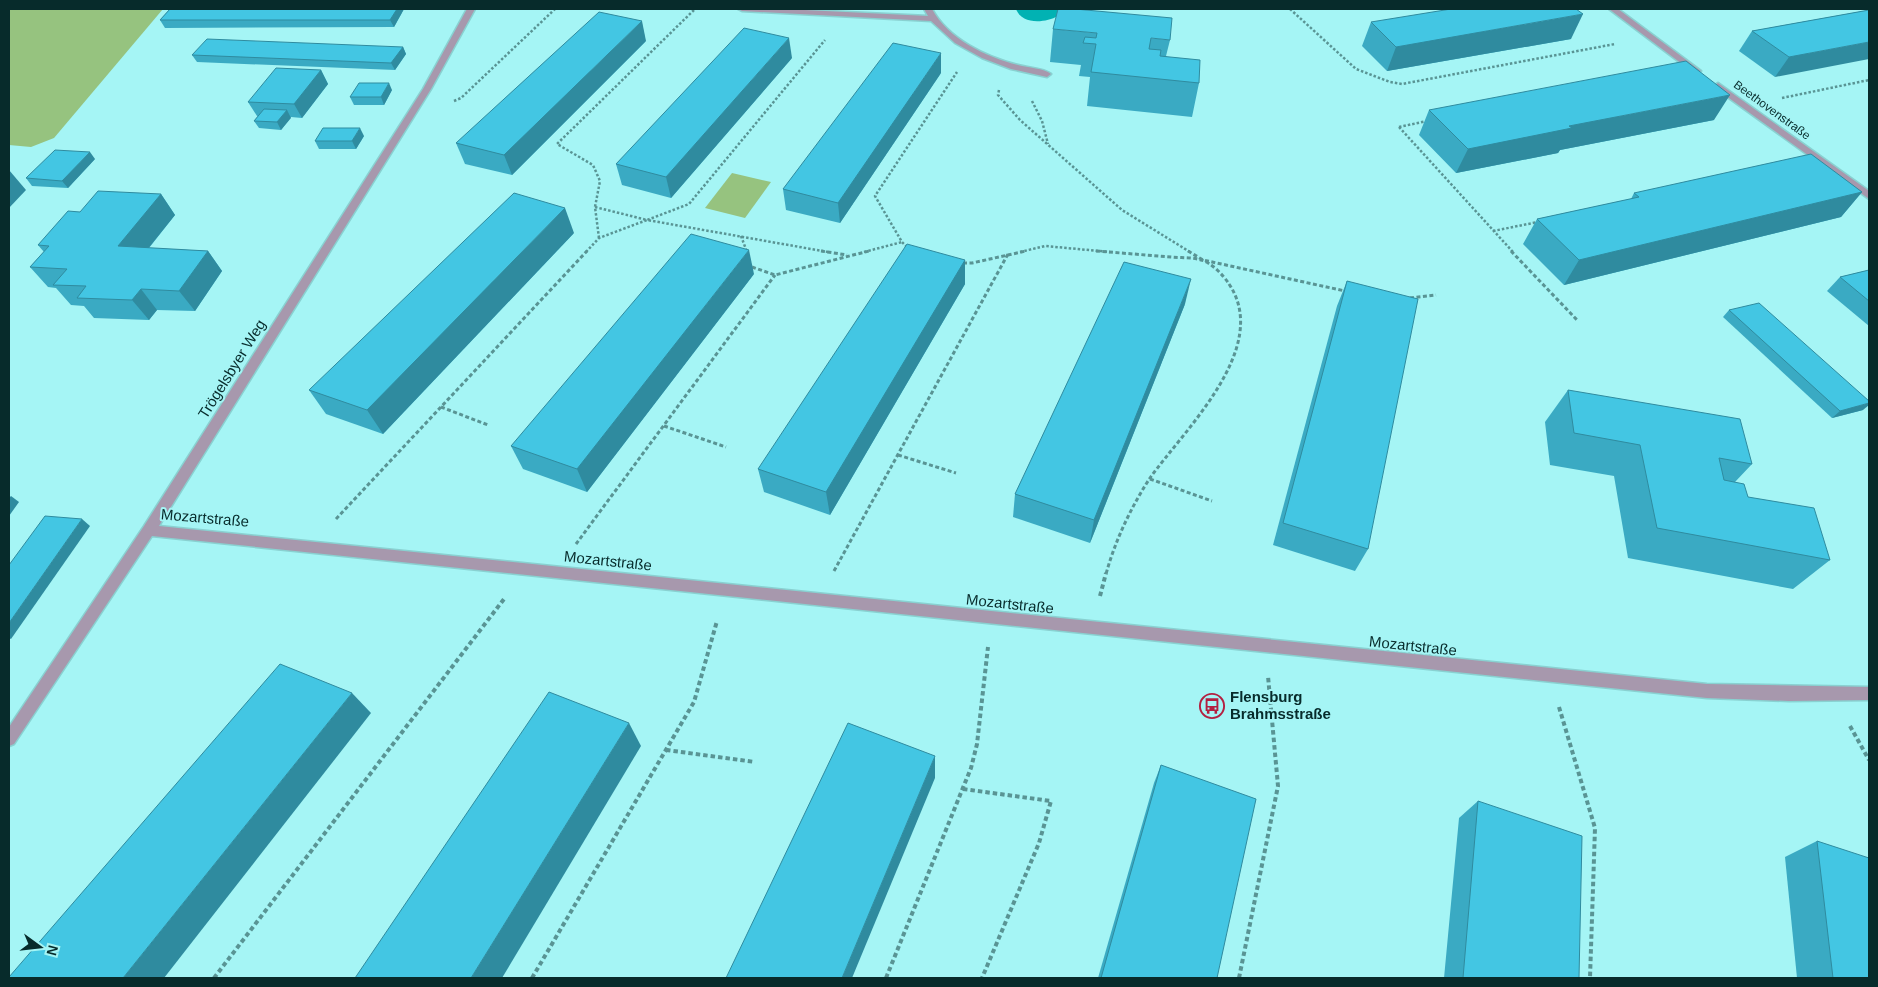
<svg xmlns="http://www.w3.org/2000/svg" width="1878" height="987" viewBox="0 0 1878 987" font-family="Arial,sans-serif">
<rect width="100%" height="100%" fill="#a5f5f5"/>
<g fill="#96c37f">
<polygon points="9,9 163,9 54,138 31,147 9,145"/>
<polygon points="732,173 771,182 745,218 705,208"/>
</g>
<path fill="#01b2b3" d="M1016 9H1061L1058 16C1045 23 1022 25 1016 9Z"/>
<g fill="none" stroke-linecap="round" stroke-linejoin="round">
<defs>
<g id="minor">
<polygon points="467,9 475,9 431,89 159,526 1707,684 1869,687 1869,700 1789,701 1707,698 152,536 14,744 9,746 9,727 144,526 423,89"/>
<path d="M738 9H784L928 16 924 9H932C948 39 986 57 1018 65 1028 68 1044 68 1051 74L1047 77 1011 69 982 58 955 43 931 21 742 11Z"/>
<polygon points="1609,9 1618,9 1701,71 1694,73"/>
<polygon points="1718,83 1869,191 1869,199 1715,88 1714,86"/>
</g>
</defs>
<use href="#minor" stroke="#89d1d1" stroke-width="3"/>
<g stroke="#599494" stroke-width="2.5" stroke-dasharray="2.5 2" stroke-linecap="butt">
<polyline points="1290,9 1356,69 1390,82 1402,84 1615,44"/>
<polyline points="999,90 998,95 1020,120 1122,210 1190,252"/>
<polyline points="1782,98 1869,80"/>
<polyline points="454,101 461,98 555,9"/>
<polyline points="1032,101 1042,121 1048,144"/>
<polyline points="1399,127 1427,121"/>
<polyline points="1399,127 1513,252"/>
<polyline points="595,207 647,220 689,204 825,40"/>
<polyline points="1493,231 1538,222"/>
<polyline points="741,236 747,252"/>
<polyline points="599,238 595,207 600,181 593,165 557,144 695,9"/>
<polyline points="907,247 902,242 875,196 957,72"/>
<polyline points="586,252 599,238 647,220 828,252"/>
<polyline points="864,252 902,242"/>
<polyline points="1020,252 1045,246 1110,252"/>
</g>
<g stroke="#599494" stroke-width="3" stroke-dasharray="4 2.5" stroke-linecap="butt">
<polyline points="821,251 847,255"/>
<path d="M1096 251C1121 253 1146 255 1171 257 1181 258 1192 257 1201 260 1211 262 1224 276 1229 284 1272 348 1184 430 1150 478 1131 507 1115 541 1106 574"/>
<polyline points="1188,251 1203,260 1345,291"/>
<polyline points="1511,251 1578,321"/>
<polyline points="963,263 972,263 1026,251"/>
<polyline points="752,267 775,275 869,251"/>
<polyline points="1410,298 1436,295"/>
<polyline points="441,407 488,425"/>
<polyline points="664,426 726,447"/>
<polyline points="898,455 956,473"/>
<polyline points="1150,479 1212,501"/>
<polyline points="336,519 587,251"/>
<polyline points="576,544 775,275"/>
<polyline points="834,571 1008,254"/>
</g>
<g stroke="#599494" stroke-width="4" stroke-dasharray="4.5 3" stroke-linecap="butt">
<polyline points="1100,596 1106,573"/>
<polyline points="1559,707 1595,828 1590,978"/>
<polyline points="1850,726 1869,760"/>
<polyline points="666,750 755,762"/>
<polyline points="963,789 1051,801 1039,843 982,978"/>
<polyline points="214,978 504,599"/>
<polyline points="532,978 694,702 717,621"/>
<polyline points="886,978 971,768 977,744 988,647"/>
<polyline points="1239,978 1278,786 1268,676"/>
</g>
<use href="#minor" fill="#a798ad" fill-rule="evenodd"/>
</g>
<g fill="#3aaac3">
<polygon points="170,9 404,9 394,27 165,28 160,20"/>
<polygon points="1869,10 1775,77 1739,51 1752,31"/>
<polygon points="1371,22 1571,39 1387,71 1362,46"/>
<polygon points="1053,29 1170,40 1166,56 1199,83 1192,117 1087,106 1090,77 1079,76 1081,65 1050,62"/>
<polygon points="646,41 512,175 465,164 456,143"/>
<polygon points="403,47 406,54 395,70 197,62 192,55"/>
<polygon points="792,58 671,198 622,185 616,164"/>
<polygon points="321,70 328,84 302,118 291,117 281,130 259,128 254,121 258,116 257,116 248,102"/>
<polygon points="941,73 840,223 786,210 783,189"/>
<polygon points="392,90 384,105 354,105 350,97"/>
<polygon points="1429,110 1714,120 1560,150 1558,153 1456,173 1419,135"/>
<polygon points="364,136 356,149 319,149 315,141"/>
<polygon points="95,159 68,188 32,186 26,178"/>
<polygon points="1862,192 1841,217 1564,285 1523,244 1537,219 1631,199 1634,193"/>
<polygon points="161,194 175,215 149,248 208,251 222,271 195,311 157,310 149,320 94,318 84,306 71,305 56,288 48,287 30,267 44,252 38,245 80,212"/>
<polygon points="574,233 383,434 326,414 309,390"/>
<polygon points="965,260 965,284 830,515 764,492 758,469"/>
<polygon points="1869,270 1869,326 1827,291 1840,277"/>
<polygon points="754,274 587,492 523,469 511,446"/>
<polygon points="1347,281 1368,549 1355,571 1273,545 1337,306"/>
<polygon points="1185,304 1090,543 1013,517 1015,494"/>
<polygon points="1729,310 1863,410 1832,418 1723,317"/>
<polygon points="1568,390 1752,464 1735,482 1748,497 1830,560 1793,589 1628,558 1614,476 1550,465 1545,422"/>
<polygon points="1161,765 1217,978 1098,978 1154,783"/>
<polygon points="1478,801 1579,978 1444,978 1459,818"/>
<polygon points="1817,841 1869,978 1797,978 1785,857"/>
</g>
<g fill="#2f8b9f">
<polygon points="397,9 404,9 394,27 390,20"/>
<polygon points="1583,14 1571,39 1387,71 1396,47"/>
<polygon points="642,21 646,41 512,175 504,155"/>
<polygon points="789,38 792,58 671,198 666,177"/>
<polygon points="1869,42 1869,59 1775,77 1789,57"/>
<polygon points="403,47 406,54 395,70 391,63"/>
<polygon points="941,53 941,73 840,223 838,203"/>
<polygon points="321,70 328,84 302,118 294,104"/>
<polygon points="389,83 392,90 384,105 381,97"/>
<polygon points="1730,95 1714,120 1560,150 1558,153 1456,173 1468,149 1569,126"/>
<polygon points="287,110 291,118 281,130 277,122"/>
<polygon points="360,128 364,136 356,149 352,141"/>
<polygon points="90,152 95,159 68,188 62,181"/>
<polygon points="9,170 26,190 9,208"/>
<polygon points="1862,192 1841,217 1564,285 1579,260"/>
<polygon points="161,194 175,215 134,266 118,246"/>
<polygon points="565,208 574,233 383,434 367,410"/>
<polygon points="749,250 754,274 587,492 577,469"/>
<polygon points="208,251 222,271 195,311 179,291"/>
<polygon points="965,260 965,284 830,515 826,492"/>
<polygon points="1191,279 1185,304 1090,543 1094,520"/>
<polygon points="141,289 157,310 149,320 132,300"/>
<polygon points="1869,403 1869,405 1863,410 1832,418 1840,411"/>
<polygon points="11,496 19,502 9,516 9,498"/>
<polygon points="82,519 90,526 11,639 9,638 9,623"/>
<polygon points="352,693 371,713 164,978 123,978"/>
<polygon points="629,723 641,746 502,978 471,978"/>
<polygon points="935,756 935,778 852,978 842,978"/>
</g>
<g fill="#43c6e3" stroke="#2f8b9f">
<polygon points="170,9 397,9 390,20 160,20"/>
<polygon points="1058,9 1075,9 1172,18 1170,40 1151,38 1149,49 1161,50 1160,56 1200,60 1199,83 1091,72 1096,44 1083,43 1085,37 1096,38 1097,33 1053,29"/>
<polygon points="1451,9 1576,9 1583,14 1396,47 1371,22"/>
<polygon points="1869,10 1869,42 1789,57 1752,31"/>
<polygon points="599,12 642,21 504,155 456,143"/>
<polygon points="744,28 789,38 666,177 616,164"/>
<polygon points="207,39 403,47 391,63 192,55"/>
<polygon points="893,43 941,53 838,203 783,189"/>
<polygon points="1686,61 1730,95 1569,126 1572,128 1468,149 1429,110"/>
<polygon points="276,68 321,70 294,104 248,102"/>
<polygon points="359,83 389,83 381,97 350,97"/>
<polygon points="264,109 287,110 277,122 254,121"/>
<polygon points="323,128 360,128 352,141 315,141"/>
<polygon points="55,150 90,152 62,181 26,178"/>
<polygon points="1811,154 1862,192 1579,260 1537,219 1639,197 1634,193"/>
<polygon points="98,191 161,194 118,246 208,251 179,291 141,289 132,300 77,298 86,286 53,285 67,269 30,267 49,246 38,245 68,211 80,212"/>
<polygon points="514,193 565,208 367,410 309,390"/>
<polygon points="691,234 749,250 577,469 511,446"/>
<polygon points="907,244 965,260 826,492 758,469"/>
<polygon points="1124,262 1191,279 1094,520 1015,494"/>
<polygon points="1869,270 1869,301 1840,277"/>
<polygon points="1347,281 1418,299 1368,549 1283,523"/>
<polygon points="1759,303 1869,401 1869,403 1840,411 1729,310"/>
<polygon points="1568,390 1740,419 1752,464 1719,458 1724,480 1744,484 1748,497 1814,508 1830,560 1657,528 1640,445 1574,433"/>
<polygon points="45,516 82,519 9,623 9,565"/>
<polygon points="280,664 352,693 123,978 9,978 9,977"/>
<polygon points="549,692 629,723 471,978 355,978"/>
<polygon points="848,723 935,756 842,978 726,978"/>
<polygon points="1161,765 1256,799 1217,978 1101,978"/>
<polygon points="1478,801 1582,836 1579,978 1463,978"/>
<polygon points="1817,841 1869,858 1869,978 1833,978"/>
</g>
<defs>
<symbol id="bus-ring" viewBox="-11 -11 22 22"><circle r="9.5" fill="#a5f5f5" stroke="#b32040" stroke-width="1.5"/><path d="M-5-6H5V4H4V6H2V4H-2V6H-4V4H-5ZM-3.5-4V0h7V-4ZM-3.5 1.2v1.5H-2V1.2ZM2 1.2v1.5H3.5V1.2Z" fill="#b32040"/></symbol>
</defs>
<g fill-rule="evenodd">
<use href="#bus-ring" x="1198" y="692" width="28" height="28"/>
</g>
<g text-anchor="middle" stroke-width="4" stroke-linejoin="round" paint-order="stroke">
<g font-size="12" fill="#072b2b" stroke="#a5f5f5">
<text transform="translate(1772 110) rotate(36)" y="4">Beethovenstraße</text>
</g>
<g font-size="15" fill="#072b2b" stroke="#a5f5f5">
<text transform="translate(232 369) rotate(-58)" y="5">Trögelsbyer Weg</text>
<text transform="translate(205 518) rotate(5)" y="5">Mozartstraße</text>
<text transform="translate(608 561) rotate(6)" y="5">Mozartstraße</text>
<text transform="translate(1010 604) rotate(6)" y="5">Mozartstraße</text>
<text transform="translate(1413 646) rotate(6)" y="5">Mozartstraße</text>
</g>
<g font-size="15" font-weight="bold" fill="#072b2b" stroke="#a5f5f5" text-anchor="start">
<text x="1230" y="702">Flensburg<tspan x="1230" dy="17">Brahmsstraße</tspan></text>
</g>
</g>
<rect width="1878" height="987" fill="none" stroke="#072b2b" stroke-width="20"/>
<g transform="translate(40 947) rotate(105)" stroke="#a5f5f5" stroke-width="4" paint-order="stroke">
<path d="M0-4L9 19L0 12L-9 19Z" fill="#072b2b"/>
<text y="-8" font-size="14" font-weight="bold" text-anchor="middle" fill="#072b2b">N</text>
</g>
</svg>
